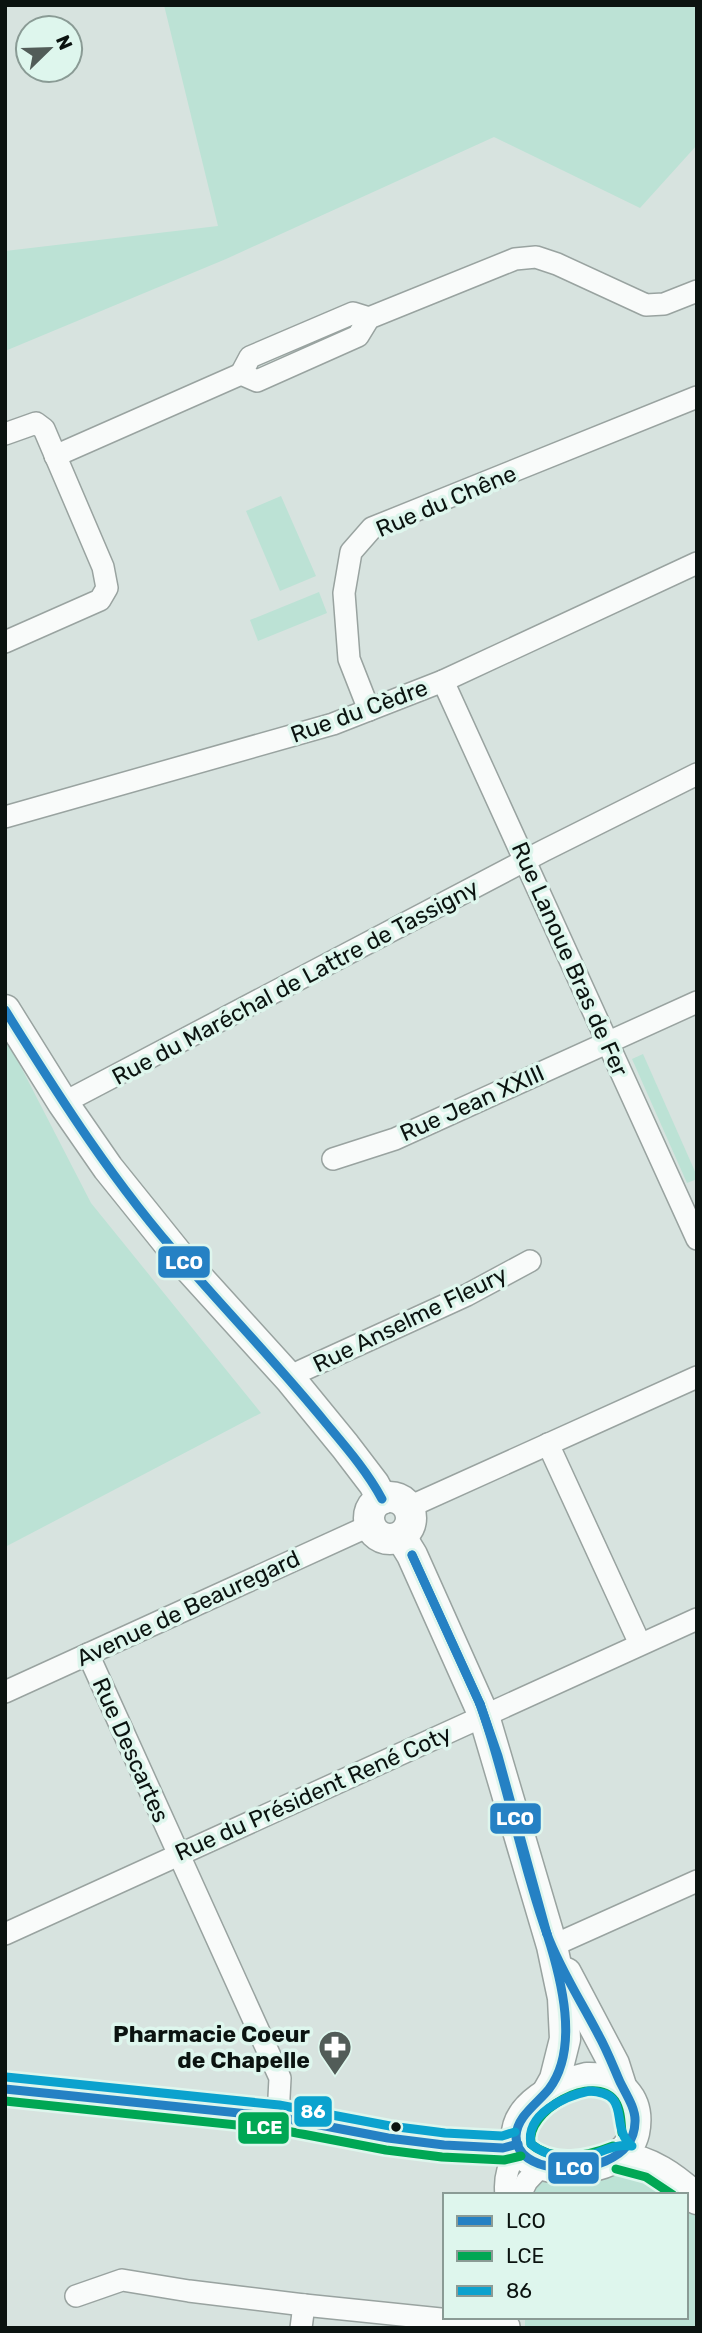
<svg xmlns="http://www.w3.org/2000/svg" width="702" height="2333" viewBox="0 0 702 2333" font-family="Rubik,sans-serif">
<rect width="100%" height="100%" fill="#d7e3df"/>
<g fill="#bce2d5">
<polygon points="164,5 697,5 697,145 640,208 494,137 226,259 5,351 5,251 218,226"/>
<polygon points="281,496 316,576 280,591 246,511"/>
<polygon points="319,592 327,613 258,641 250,620"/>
<polygon points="5,1036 91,1203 261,1413 5,1547"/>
<polygon points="643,1054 697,1176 697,1179 687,1183 632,1059"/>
<polygon points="620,2165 683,2195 529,2195 540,2178"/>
<polygon points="686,2198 697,2211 697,2326 525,2328 525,2317 686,2317"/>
</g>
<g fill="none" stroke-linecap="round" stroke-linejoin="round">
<defs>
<g id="street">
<polyline points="369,318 353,313 250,357 241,374 257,381 358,336 369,318 515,259 536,257 557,264 646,305 664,304 697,291"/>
<polyline points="5,434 36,423 44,429 103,567 107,588 100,600 5,642"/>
<polyline points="55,456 241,374"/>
<polyline points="443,681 697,1239"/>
<polyline points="369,710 349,659 344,593 351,552 372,528 697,397"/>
<polyline points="5,817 333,724 443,681 697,563"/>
<polyline points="63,1103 543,851 697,774"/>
<polyline points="333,1159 395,1139 697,1002"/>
<polyline points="291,1380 301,1371 467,1295 530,1261"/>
<polyline points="548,1444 640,1644"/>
<polyline points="409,1507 697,1377"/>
<polyline points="88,1654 280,2078 278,2117"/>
<polyline points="5,1692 371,1525"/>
<polyline points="5,1934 697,1619"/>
<polyline points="552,1946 697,1881"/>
<path d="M506 2195C504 2179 508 2161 520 2151"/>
<polyline points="520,2195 527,2181 542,2165"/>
<polyline points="76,2296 122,2280 189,2291 304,2305 509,2326"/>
<polyline points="301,2328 304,2305"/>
</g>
<g id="secondary">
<polyline points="5,1010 63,1103 108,1168 182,1260 291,1380 345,1446 374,1484 382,1499"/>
<circle cx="390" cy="1518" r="21"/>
<polyline points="401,1537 412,1555 484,1716 552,1946 563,1998 565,2039 555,2079 546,2095"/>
<polyline points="566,1973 614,2064 621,2086"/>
<path d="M587 2078C619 2077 641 2099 634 2133 625 2173 549 2178 524 2155 519 2152 518 2147 517 2141 513 2106 559 2084 587 2078Z"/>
<polyline points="5,2089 278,2117 388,2138 444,2145 503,2148 518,2144"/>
<path d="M618 2157C651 2161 673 2177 697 2199"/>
</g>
</defs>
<use href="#street" stroke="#99a3a0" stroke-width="24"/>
<use href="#secondary" stroke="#99a3a0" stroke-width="33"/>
<use href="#street" stroke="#f9fbfa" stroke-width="21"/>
<use href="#secondary" stroke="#f9fbfa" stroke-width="30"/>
<defs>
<g id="bus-1">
<path d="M5 1010C60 1098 115 1185 184 1262 231 1316 280 1367 325 1422 345 1446 367 1471 382 1499"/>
<polyline points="412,1555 480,1704"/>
<polyline points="412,1555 480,1704"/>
<polyline points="480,1704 498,1756 547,1934"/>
<path d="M480 1704C507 1779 520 1859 547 1934"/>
<path d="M547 1934C560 1969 581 2001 598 2034 607 2050 613 2066 620 2082 626 2094 636 2109 635 2122 634 2161 585 2172 553 2167 536 2165 516 2156 516 2136 517 2116 538 2103 549 2089 580 2048 561 1978 547 1934Z"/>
<polyline points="5,2089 278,2117 388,2138 444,2145 503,2148 518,2144"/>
</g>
<g id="bus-2">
<polyline points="5,2101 276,2129 386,2150 442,2157 504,2160 521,2156"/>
<path d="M613 2146C588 2156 554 2163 531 2144 525 2111 594 2072 615 2101 621 2110 621 2122 622 2133"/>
<polyline points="616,2169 646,2177 673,2195"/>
</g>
<g id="bus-3">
<polyline points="6,2077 279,2105 390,2126 445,2133 502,2136 515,2132"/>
<path d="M589 2091C634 2093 608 2127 632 2146 617 2144 608 2149 594 2154 575 2160 547 2158 531 2144 525 2114 565 2096 589 2091Z"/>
</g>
</defs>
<use href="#bus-1" stroke="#def6ed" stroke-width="14"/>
<use href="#bus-2" stroke="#def6ed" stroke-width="14"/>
<use href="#bus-3" stroke="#def6ed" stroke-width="14"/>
<use href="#bus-1" stroke="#2581c4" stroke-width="9"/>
<use href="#bus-2" stroke="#00a754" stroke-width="9"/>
<use href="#bus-3" stroke="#0ba2ce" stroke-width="9"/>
</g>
<defs>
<symbol id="pharmacy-pin" viewBox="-11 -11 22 30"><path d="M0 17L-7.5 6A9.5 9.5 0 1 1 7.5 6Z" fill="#525c58" stroke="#def6ed"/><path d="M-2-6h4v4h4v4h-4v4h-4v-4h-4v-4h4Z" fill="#fff"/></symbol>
</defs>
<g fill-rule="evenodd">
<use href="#pharmacy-pin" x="316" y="2028" width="38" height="52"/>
</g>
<circle fill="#0b1310" stroke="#def6ed" stroke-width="2.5" cx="396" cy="2127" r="6"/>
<g text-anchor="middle" stroke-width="7" stroke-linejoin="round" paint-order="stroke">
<g font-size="23" fill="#0b1310" stroke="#def6ed">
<text transform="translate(446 501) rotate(-23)" y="8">Rue du Chêne</text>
<text transform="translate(359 711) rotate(-20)" y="8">Rue du Cèdre</text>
<text transform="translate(570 959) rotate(66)" y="8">Rue Lanoue Bras de Fer</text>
<text transform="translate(295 982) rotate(-28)" y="8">Rue du Maréchal de Lattre de Tassigny</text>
<text transform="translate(472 1103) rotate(-24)" y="8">Rue Jean XXIII</text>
<text transform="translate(410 1319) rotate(-26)" y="8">Rue Anselme Fleury</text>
<text transform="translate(188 1608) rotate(-25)" y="8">Avenue de Beauregard</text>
<text transform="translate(131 1750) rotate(66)" y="8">Rue Descartes</text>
<text transform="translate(313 1793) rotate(-24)" y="8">Rue du Président René Coty</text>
</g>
<g font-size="23" font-weight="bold" fill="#0b1310" stroke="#def6ed" text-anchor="end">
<text x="310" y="2042">Pharmacie Coeur<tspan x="310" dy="26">de Chapelle</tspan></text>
</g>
</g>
<g stroke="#def6ed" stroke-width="2.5">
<rect x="157" y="1245" width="54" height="34" rx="7" fill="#2581c4"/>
<rect x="489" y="1802" width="53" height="33" rx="7" fill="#2581c4"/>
<rect x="293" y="2095" width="40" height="33" rx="7" fill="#0ba2ce"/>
<rect x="237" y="2111" width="53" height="34" rx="7" fill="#00a754"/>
<rect x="547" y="2151" width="53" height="34" rx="7" fill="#2581c4"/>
</g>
<g font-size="19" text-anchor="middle" font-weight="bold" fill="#fff">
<text x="184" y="1269">LCO</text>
<text x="515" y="1825">LCO</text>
<text x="313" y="2118">86</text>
<text x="264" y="2134">LCE</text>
<text x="574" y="2175">LCO</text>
</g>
<rect width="702" height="2333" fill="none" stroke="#0b1310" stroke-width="14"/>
<rect x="443" y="2193" width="245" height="126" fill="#def6ed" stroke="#8a9b95" stroke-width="2"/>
<rect x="457" y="2216" width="35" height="10" fill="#2581c4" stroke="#8a9b95" stroke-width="2"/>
<text x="506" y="2228" font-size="21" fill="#0b1310">LCO</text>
<rect x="457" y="2251" width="35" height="10" fill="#00a754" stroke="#8a9b95" stroke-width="2"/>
<text x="506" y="2263" font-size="21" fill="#0b1310">LCE</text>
<rect x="457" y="2286" width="35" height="10" fill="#0ba2ce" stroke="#8a9b95" stroke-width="2"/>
<text x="506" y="2298" font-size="21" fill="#0b1310">86</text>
<g transform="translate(49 49) rotate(67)"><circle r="33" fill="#def6ed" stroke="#8a9b95" stroke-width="2"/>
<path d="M0-5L12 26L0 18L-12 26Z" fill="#525c58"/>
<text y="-10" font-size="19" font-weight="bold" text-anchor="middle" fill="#0b1310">N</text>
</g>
</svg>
